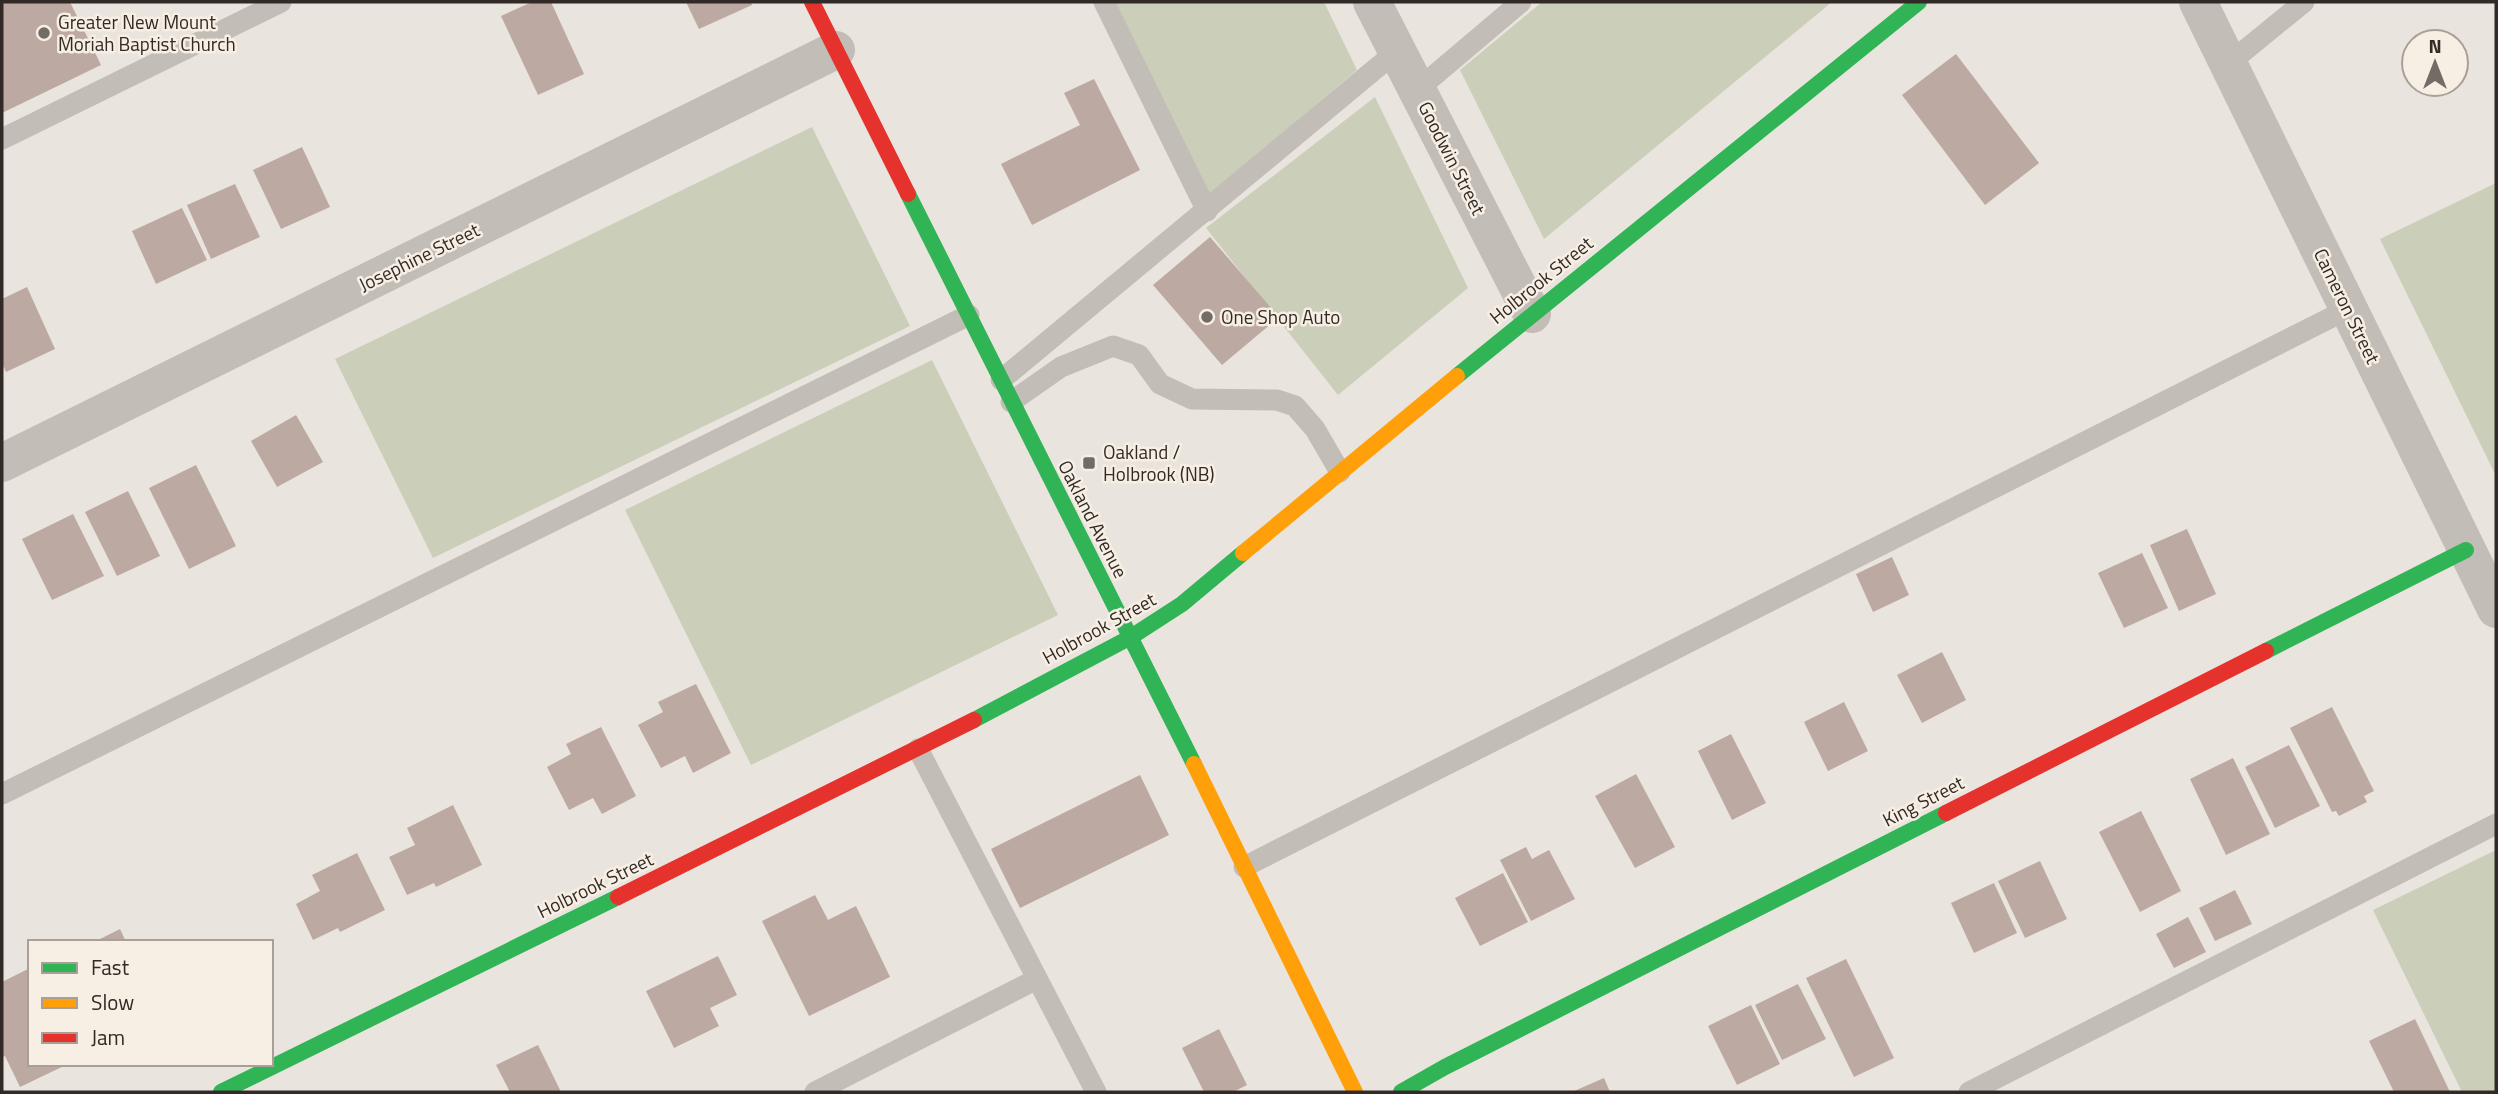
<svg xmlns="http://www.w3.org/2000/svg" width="2498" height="1094" viewBox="0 0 2498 1094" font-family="'Titillium Web',sans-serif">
<rect width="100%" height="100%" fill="#eae4de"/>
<g fill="#cbceb9">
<polygon points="1115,2 1324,2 1357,70 1210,194"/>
<polygon points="1542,2 1832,2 1544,239 1460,70"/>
<polygon points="1375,97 1468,288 1338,395 1206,228"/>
<polygon points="812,127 910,326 433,558 335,359"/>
<polygon points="2496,183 2496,476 2380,239"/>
<polygon points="932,360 1058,615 751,765 625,510"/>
<polygon points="2496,850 2496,1092 2462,1092 2373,910"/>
</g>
<g fill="#bca9a1">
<polygon points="2,2 70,2 101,65 2,113"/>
<polygon points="532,2 551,2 584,74 538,95 501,16"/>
<polygon points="686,2 751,2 752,5 699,29"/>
<polygon points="1956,54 2039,163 1985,205 1902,95"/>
<polygon points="1094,79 1140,170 1032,225 1001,164 1080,125 1064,93"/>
<polygon points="302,147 330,207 281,229 253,170"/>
<polygon points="235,184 260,237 211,259 187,205"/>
<polygon points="182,208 207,260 156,284 132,231"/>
<polygon points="1210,237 1279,317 1222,365 1153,285"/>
<polygon points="27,287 55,349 6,372 2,363 2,299"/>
<polygon points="296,415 323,462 277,487 251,441"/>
<polygon points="196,465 236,546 189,569 149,488"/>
<polygon points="128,491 160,556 117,576 85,512"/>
<polygon points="73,514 104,576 52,600 22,539"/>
<polygon points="2187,529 2216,594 2179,611 2150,545"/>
<polygon points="2142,553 2168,608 2124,628 2098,573"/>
<polygon points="1892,557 1909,595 1873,612 1856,574"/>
<polygon points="1942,652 1966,700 1922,723 1897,675"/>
<polygon points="696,684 731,753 693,773 685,756 661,768 638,725 663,712 658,702"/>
<polygon points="1844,702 1868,751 1828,771 1804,722"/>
<polygon points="2332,707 2374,791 2364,796 2367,802 2339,816 2336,811 2332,812 2290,728"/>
<polygon points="601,727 636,796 602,814 593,798 569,810 547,767 571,754 566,744"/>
<polygon points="1731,734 1766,803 1732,820 1698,751"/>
<polygon points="2289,745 2320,806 2275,828 2245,767"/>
<polygon points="2233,758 2270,834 2226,855 2190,779"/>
<polygon points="1636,774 1675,847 1635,868 1595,796"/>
<polygon points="1140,775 1169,835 1020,908 991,849"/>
<polygon points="453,805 482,865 436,887 434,883 407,895 389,857 415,845 407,828"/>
<polygon points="2141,811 2181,891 2140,912 2099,832"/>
<polygon points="1526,847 1532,859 1549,850 1575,899 1531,921 1500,860"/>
<polygon points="357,853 385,910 340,932 338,928 313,940 296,904 320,891 312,875"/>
<polygon points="2040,861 2067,919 2025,938 1998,881"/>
<polygon points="1503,873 1528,922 1480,946 1455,898"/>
<polygon points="1994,883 2017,933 1974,953 1951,903"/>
<polygon points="2235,890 2252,924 2215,941 2199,908"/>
<polygon points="815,895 828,920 856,906 890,977 809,1016 762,921"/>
<polygon points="2188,917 2206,952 2174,968 2156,934"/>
<polygon points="120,929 126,942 94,942"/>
<polygon points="718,956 737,995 710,1008 719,1026 674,1048 646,991"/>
<polygon points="1846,959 1894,1058 1854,1077 1806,978"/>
<polygon points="30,968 30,1064 68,1064 20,1087 5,1056 2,1057 2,982"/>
<polygon points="1798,984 1826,1039 1782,1060 1755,1005"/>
<polygon points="1751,1005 1780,1064 1737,1085 1708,1026"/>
<polygon points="2415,1019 2450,1092 2394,1092 2369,1041"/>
<polygon points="1219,1029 1247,1085 1233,1092 1204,1092 1182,1048"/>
<polygon points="538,1045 561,1092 510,1092 496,1065"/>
<polygon points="1604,1078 1610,1092 1572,1092"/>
</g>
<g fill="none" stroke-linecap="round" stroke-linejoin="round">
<g stroke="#c3bdb7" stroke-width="21">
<polyline points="1104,2 1207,211"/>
<polyline points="2228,64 2304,2"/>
<polyline points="1417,90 1521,2"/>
<polyline points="2,139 281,2"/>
<polyline points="1001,380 1397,51"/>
<polyline points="1011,402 1061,367 1113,346 1139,355 1160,384 1192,399 1277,400 1295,406 1315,429 1340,472"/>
<polyline points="918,749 1096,1092"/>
<polyline points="2,794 969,315"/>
<polyline points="1244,867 2348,309"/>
<polyline points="815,1092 1037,979"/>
<polyline points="1969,1092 2496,824"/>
</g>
<g stroke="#c3bdb7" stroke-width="38">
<polyline points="1372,2 1532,314"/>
<polyline points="2198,2 2496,609"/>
<polyline points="2,463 836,50"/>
</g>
<g stroke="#30b455" stroke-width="16">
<polyline points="908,194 1194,764"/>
<polyline points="1457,376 1919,2"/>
<polyline points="2266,651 2466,550"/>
<polyline points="974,720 1131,637 1182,604 1243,553"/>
<polyline points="221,1092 618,897"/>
<polyline points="1401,1092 1445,1067 1946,813"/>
</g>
<g stroke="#ff9f0a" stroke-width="16">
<polyline points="1243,553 1457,376"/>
<polyline points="1194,764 1355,1092"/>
</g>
<g stroke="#e5322d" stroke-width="16">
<polyline points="812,2 908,194"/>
<polyline points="1946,813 2266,651"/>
<polyline points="618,897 974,720"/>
</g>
</g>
<g fill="#726b66" stroke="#f7efe4" stroke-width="2.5">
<circle cx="44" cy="33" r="7"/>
<circle cx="1207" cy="317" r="7"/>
<rect x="1082" y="456" width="14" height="14" rx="3.5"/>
</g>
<g text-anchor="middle" stroke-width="5" stroke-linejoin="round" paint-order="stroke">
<g font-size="19" fill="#322a26" stroke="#f7efe4" text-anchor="start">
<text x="58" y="29">Greater New Mount<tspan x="58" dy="22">Moriah Baptist Church</tspan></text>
<text x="1221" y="324">One Shop Auto</text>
<text x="1103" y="459">Oakland /<tspan x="1103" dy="22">Holbrook (NB)</tspan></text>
</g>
<g font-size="19" fill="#322a26" stroke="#f7efe4">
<text transform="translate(1452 158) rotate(63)" y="7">Goodwin Street</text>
<text transform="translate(419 257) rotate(-26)" y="7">Josephine Street</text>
<text transform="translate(1541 280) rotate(-39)" y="7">Holbrook Street</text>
<text transform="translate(2347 306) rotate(64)" y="7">Cameron Street</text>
<text transform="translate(1093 519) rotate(63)" y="7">Oakland Avenue</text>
<text transform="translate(1099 628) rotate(-29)" y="7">Holbrook Street</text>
<text transform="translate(1923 801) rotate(-27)" y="7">King Street</text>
<text transform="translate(595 885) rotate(-26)" y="7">Holbrook Street</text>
</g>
</g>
<rect width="2498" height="1094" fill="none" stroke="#322a26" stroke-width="7"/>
<rect x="28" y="940" width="245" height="126" fill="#f7efe4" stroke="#a8a098" stroke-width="2"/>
<rect x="42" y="963" width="35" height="10" fill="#30b455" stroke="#a8a098" stroke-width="2"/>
<text x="91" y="975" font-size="21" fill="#322a26">Fast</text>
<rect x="42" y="998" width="35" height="10" fill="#ff9f0a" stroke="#a8a098" stroke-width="2"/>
<text x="91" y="1010" font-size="21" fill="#322a26">Slow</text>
<rect x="42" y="1033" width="35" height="10" fill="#e5322d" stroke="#a8a098" stroke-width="2"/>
<text x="91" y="1045" font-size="21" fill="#322a26">Jam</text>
<g transform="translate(2435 63)"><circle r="33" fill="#f7efe4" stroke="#a8a098" stroke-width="2"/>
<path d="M0-5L12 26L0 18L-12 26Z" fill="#726b66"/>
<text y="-10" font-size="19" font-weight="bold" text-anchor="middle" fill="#322a26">N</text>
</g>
</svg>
